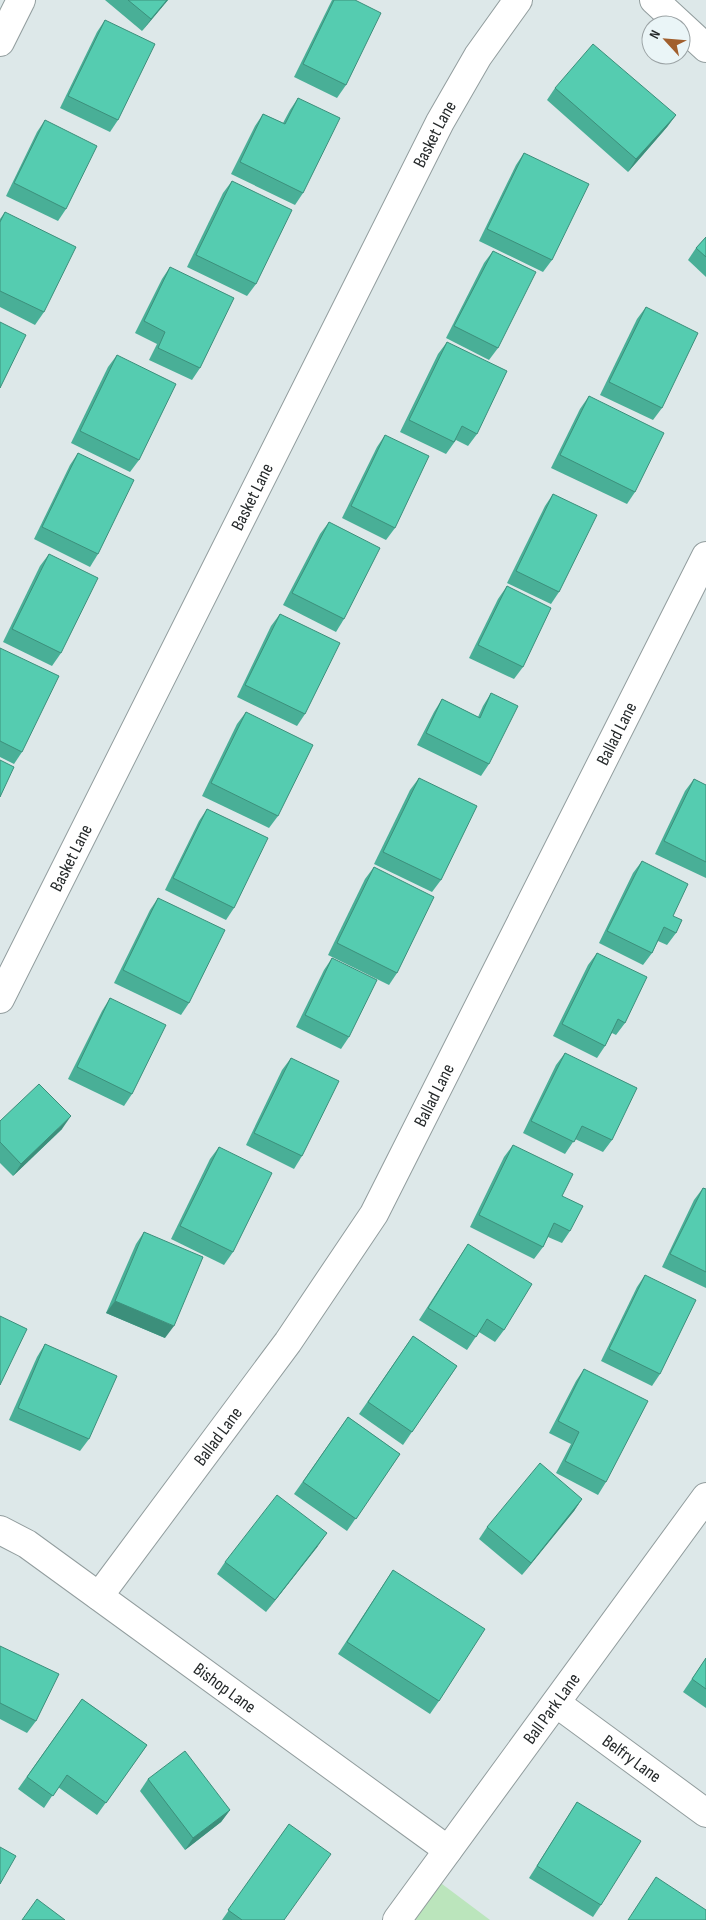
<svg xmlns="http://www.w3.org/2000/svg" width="706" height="1920" viewBox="0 0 706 1920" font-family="'Sofia Sans Condensed',sans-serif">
<rect width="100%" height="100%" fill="#dde8e9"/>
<polygon fill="#bbe5bc" points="438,1881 490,1920 410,1920"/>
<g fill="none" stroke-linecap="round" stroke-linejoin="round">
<defs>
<g id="street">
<polyline points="654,0 706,48"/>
<polyline points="0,42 21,0"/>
<path id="s1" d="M0 999 440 122 478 56 518 0"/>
<path id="s2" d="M0 1530 27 1544 448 1850"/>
<path id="s3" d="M99 1596 288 1342 374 1214 706 556"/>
<path id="s4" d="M556 1703 706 1813"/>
<path id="s5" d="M397 1920 706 1497"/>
</g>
</defs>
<use href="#street" stroke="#929d9e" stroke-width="30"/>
<use href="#street" stroke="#fff" stroke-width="28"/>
</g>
<g fill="#49af97">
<polygon points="105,0 168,0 142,31"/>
<polygon points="332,0 355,0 346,85 337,98 294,77 330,4"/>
<polygon points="105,20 118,120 110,132 60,108 97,32"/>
<polygon points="555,88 676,115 667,127 628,172 547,100"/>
<polygon points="298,98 303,193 295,205 231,174 255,126 263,114 283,123 290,110"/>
<polygon points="45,120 66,209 58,221 6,196 37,132"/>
<polygon points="524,153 552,260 543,272 479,241 516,165"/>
<polygon points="232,181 256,284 247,296 187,267 223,193"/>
<polygon points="5,212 44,312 35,325 0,307 0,219"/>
<polygon points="706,237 706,277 688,260 696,248"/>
<polygon points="493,251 498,348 489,360 446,338 484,263"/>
<polygon points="170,267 200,368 192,380 149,360 157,344 135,333 162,279"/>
<polygon points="646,307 662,408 653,420 600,395 637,319"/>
<polygon points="447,342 477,434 468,446 456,440 446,454 400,432 438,354"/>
<polygon points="117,355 139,460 130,472 71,443 108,367"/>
<polygon points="589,396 635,492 627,504 551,468 580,409"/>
<polygon points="385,435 395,528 386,540 342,518 377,447"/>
<polygon points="78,453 98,554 90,567 34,539 70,465"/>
<polygon points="553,494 559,592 551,604 507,583 545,506"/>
<polygon points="329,522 344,619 336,632 283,605 320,534"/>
<polygon points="49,554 61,653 52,666 3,642 40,566"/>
<polygon points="507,586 523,667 514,679 469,658 498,599"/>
<polygon points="280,614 305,714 297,726 237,697 271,626"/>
<polygon points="0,648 22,752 14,764 0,757"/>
<polygon points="491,693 489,764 481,776 417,745 434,712 442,699 478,717 483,706"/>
<polygon points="246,712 278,816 269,828 202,796 237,724"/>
<polygon points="419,778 441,880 432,892 374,864 410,790"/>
<polygon points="694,779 706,785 706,878 655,854 685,791"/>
<polygon points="207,809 234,908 226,920 165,890 199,821"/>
<polygon points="642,861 673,916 676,933 667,945 658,941 652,953 643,965 599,943 633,873"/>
<polygon points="374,867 397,973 389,985 328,955 365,879"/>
<polygon points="158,898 189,1003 181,1015 114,983 150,910"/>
<polygon points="597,953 625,1023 616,1035 612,1033 605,1046 597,1058 553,1036 588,965"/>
<polygon points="332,958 349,1037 341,1049 296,1027 324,970"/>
<polygon points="110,998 132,1094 124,1106 68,1079 102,1011"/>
<polygon points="565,1053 612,1140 603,1152 575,1139 565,1154 523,1133 556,1065"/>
<polygon points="291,1058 302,1156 294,1169 246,1145 282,1070"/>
<polygon points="0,1121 62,1129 13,1176 0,1163"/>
<polygon points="513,1145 562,1196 570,1231 562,1243 548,1237 543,1247 534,1259 470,1227 504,1157"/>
<polygon points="219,1147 233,1252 224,1265 171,1239 210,1159"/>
<polygon points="703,1188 706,1189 706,1288 662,1267 694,1200"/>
<polygon points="144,1232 165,1338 106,1313 136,1244"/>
<polygon points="468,1244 504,1330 495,1342 479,1332 467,1350 419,1320"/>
<polygon points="645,1275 660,1374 652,1386 601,1361 637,1287"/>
<polygon points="413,1336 457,1366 403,1445 359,1414"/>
<polygon points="45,1344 89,1439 80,1451 9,1420 37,1357"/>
<polygon points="584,1369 606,1482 598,1495 556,1473 571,1444 549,1433 576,1381"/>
<polygon points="348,1417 400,1454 347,1531 294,1494"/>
<polygon points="582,1499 574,1511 522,1575 479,1539 487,1527"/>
<polygon points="318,1546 266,1612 217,1574 225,1562"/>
<polygon points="393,1570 439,1701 430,1714 338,1654"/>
<polygon points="0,1646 36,1721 27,1733 0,1719"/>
<polygon points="706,1658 706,1708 683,1692"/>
<polygon points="82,1699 147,1745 97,1815 58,1787 44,1808 18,1789"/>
<polygon points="148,1779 230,1810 221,1822 185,1850 140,1791"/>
<polygon points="577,1802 601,1905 593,1917 529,1878"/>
<polygon points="289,1824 284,1920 222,1920"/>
</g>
<g fill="#3c8f7b">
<polygon points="167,0 168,0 142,31 151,19"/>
<polygon points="676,115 667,127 628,172 636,159"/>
<polygon points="71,1116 62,1129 13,1176 21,1164"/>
<polygon points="115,1301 174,1326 165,1338 106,1313"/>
<polygon points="582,1499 574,1511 522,1575 531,1563"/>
<polygon points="327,1533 318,1546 266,1612 275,1600"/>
<polygon points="230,1810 221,1822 185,1850 193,1838"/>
</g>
<g fill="#55ccb0" stroke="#3c8f7b">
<polygon points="128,0 167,0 151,19"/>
<polygon points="334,0 355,0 381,13 346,85 303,64"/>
<polygon points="105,20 155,44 118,120 68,96"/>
<polygon points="593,44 676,115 636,159 555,88"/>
<polygon points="298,98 340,118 303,193 240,162 263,114 285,124"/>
<polygon points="45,120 97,146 66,209 14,183"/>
<polygon points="524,153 589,184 552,260 487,229"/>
<polygon points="232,181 292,210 256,284 196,255"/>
<polygon points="5,212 76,247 44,312 0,291 0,222"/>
<polygon points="706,237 706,257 696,248"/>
<polygon points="493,251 536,272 498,348 454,326"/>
<polygon points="170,267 234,298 200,368 158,348 165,332 144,321"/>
<polygon points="646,307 698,333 662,408 609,382"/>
<polygon points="0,322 26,335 0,388"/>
<polygon points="447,342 507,371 477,434 462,426 454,442 409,420"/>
<polygon points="117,355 176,384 139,460 80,431"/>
<polygon points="589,396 664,433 635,492 560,455"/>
<polygon points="385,435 429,456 395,528 351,506"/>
<polygon points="78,453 134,480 98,554 42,527"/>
<polygon points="553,494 597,515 559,592 516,571"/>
<polygon points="329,522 380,548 344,619 292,593"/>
<polygon points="49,554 98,578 61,653 12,629"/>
<polygon points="507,586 551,608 523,667 478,645"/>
<polygon points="280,614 340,643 305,714 245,685"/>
<polygon points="0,648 59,676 22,752 0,741"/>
<polygon points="491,693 518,706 489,764 426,733 442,699 480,718"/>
<polygon points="246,712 313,745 278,816 211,783"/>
<polygon points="0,760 14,767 0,797"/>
<polygon points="419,778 477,806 441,880 383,852"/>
<polygon points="694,779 706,785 706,862 664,841"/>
<polygon points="207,809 268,838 234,908 173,878"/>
<polygon points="642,861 688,884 673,916 682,920 676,933 664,927 652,953 607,931"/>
<polygon points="374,867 434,897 397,973 337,943"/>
<polygon points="158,898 225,930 189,1003 123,970"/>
<polygon points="597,953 647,977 625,1023 618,1019 605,1046 562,1024"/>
<polygon points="332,958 377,980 349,1037 305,1015"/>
<polygon points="110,998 166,1025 132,1094 77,1067"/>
<polygon points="565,1053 637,1088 612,1140 582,1126 574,1142 531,1121"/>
<polygon points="291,1058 339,1081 302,1156 254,1133"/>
<polygon points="39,1084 71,1116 21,1164 0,1142 0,1121"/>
<polygon points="513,1145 573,1174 562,1196 583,1206 570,1231 554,1223 543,1247 479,1215"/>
<polygon points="219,1147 272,1173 233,1252 180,1226"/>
<polygon points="703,1188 706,1189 706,1272 670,1254"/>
<polygon points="144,1232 203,1257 174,1326 115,1301"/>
<polygon points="468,1244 532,1284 504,1330 487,1319 476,1337 428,1308"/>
<polygon points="645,1275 696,1300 660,1374 609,1349"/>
<polygon points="0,1316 27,1329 0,1385"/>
<polygon points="413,1336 457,1366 412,1432 368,1402"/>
<polygon points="45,1344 117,1376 89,1439 18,1408"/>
<polygon points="584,1369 648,1401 606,1482 565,1461 579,1432 558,1421"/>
<polygon points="348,1417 400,1454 356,1519 303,1482"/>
<polygon points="540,1463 582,1499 531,1563 487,1527"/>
<polygon points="277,1495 327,1533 275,1600 225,1562"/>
<polygon points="393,1570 485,1629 439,1701 347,1642"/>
<polygon points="0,1646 59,1674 36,1721 0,1703"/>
<polygon points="706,1658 706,1689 692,1679"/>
<polygon points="82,1699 147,1745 106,1803 67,1775 53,1796 27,1777"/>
<polygon points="185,1751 230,1810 193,1838 148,1779"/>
<polygon points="577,1802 641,1841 601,1905 537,1866"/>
<polygon points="289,1824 331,1854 284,1920 242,1920 228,1910"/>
<polygon points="0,1847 16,1856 0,1884"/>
<polygon points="656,1877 706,1910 706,1920 628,1920"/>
<polygon points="37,1899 65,1920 22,1920"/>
</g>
<g text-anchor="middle" stroke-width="4" stroke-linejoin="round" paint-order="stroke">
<g font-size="18" fill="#25292a" stroke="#eaf5f7">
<text dy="6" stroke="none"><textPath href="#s1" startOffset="968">Basket Lane</textPath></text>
<text dy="6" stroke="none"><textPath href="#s1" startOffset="562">Basket Lane</textPath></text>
<text dy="6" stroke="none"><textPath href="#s3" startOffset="1009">Ballad Lane</textPath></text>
<text dy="6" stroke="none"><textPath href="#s1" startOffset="158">Basket Lane</textPath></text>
<text dy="6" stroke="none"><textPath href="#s3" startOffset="604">Ballad Lane</textPath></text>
<text dy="6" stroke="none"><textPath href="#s3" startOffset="199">Ballad Lane</textPath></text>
<text dy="6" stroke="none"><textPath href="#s2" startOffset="275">Bishop Lane</textPath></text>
<text dy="6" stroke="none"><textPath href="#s5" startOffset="262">Ball Park Lane</textPath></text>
<text dy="6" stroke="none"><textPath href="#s4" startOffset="94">Belfry Lane</textPath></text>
</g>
</g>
<g transform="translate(666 40) rotate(296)"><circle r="24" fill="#eaf5f7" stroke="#9ba3a5"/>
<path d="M0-4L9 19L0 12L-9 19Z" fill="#a15f2d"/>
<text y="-8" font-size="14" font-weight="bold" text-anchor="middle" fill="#25292a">N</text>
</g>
</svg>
